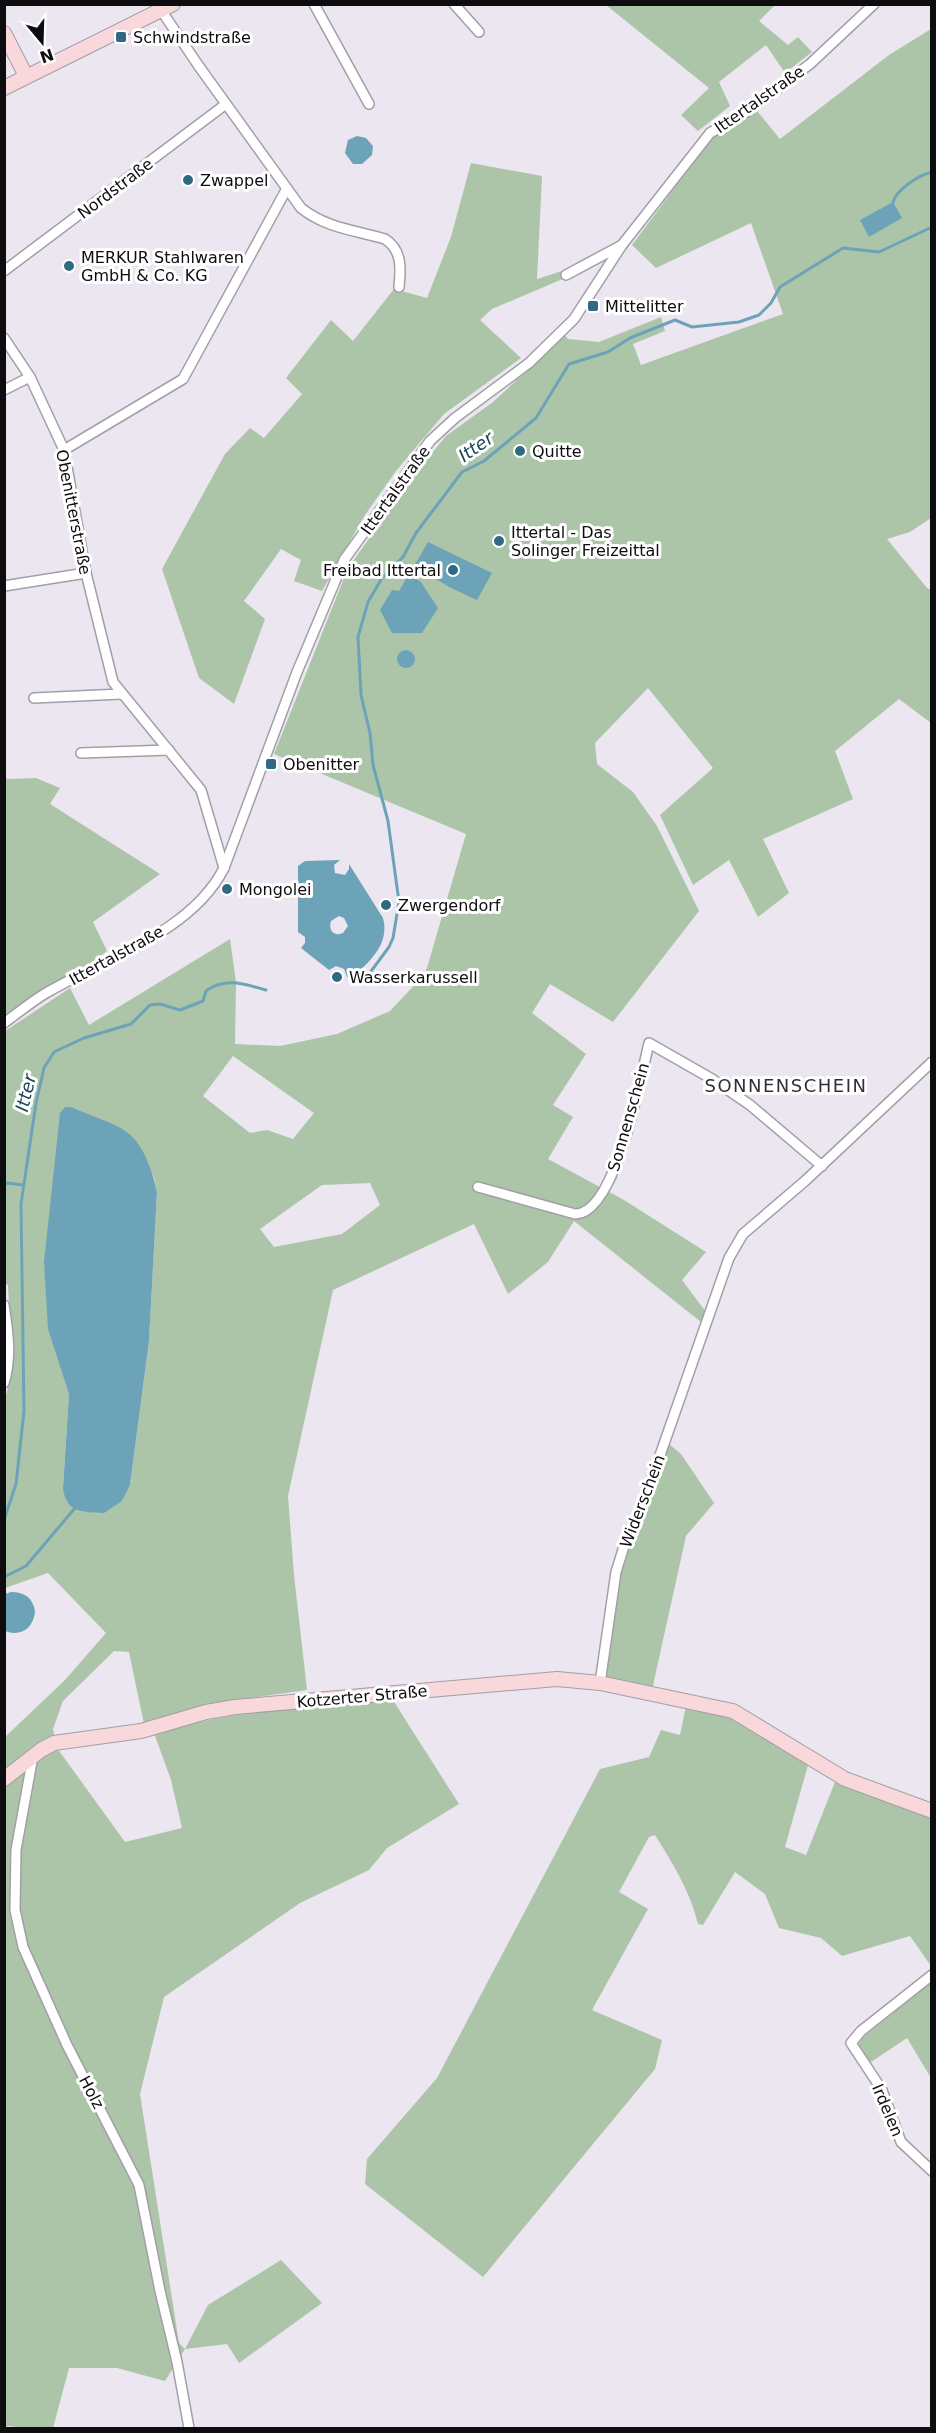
<svg xmlns="http://www.w3.org/2000/svg" width="936" height="2433" viewBox="0 0 936 2433" font-family="'DejaVu Sans',sans-serif">
<rect width="100%" height="100%" fill="#ebe6ef"/>
<g fill="#acc5a9" fill-rule="evenodd">
<polygon points="606,5 775,5 759,21 788,45 798,37 812,52 785,73 766,45 719,82 730,106 698,131 681,115 709,88"/>
<path d="M931 29V518L910 532 887 539 927 588 931 590V723L899 699 835 751 853 799 763 839 789 893 758 917 729 860 693 885 660 815 713 768 648 688 595 743 597 764 633 792 657 826 699 911 613 1022 550 984 532 1013 586 1054 553 1105 573 1117 548 1159 624 1200 706 1252 682 1280 706 1312 701 1322 574 1221 548 1262 508 1294 474 1224 333 1290 288 1496 294 1575 307 1690 215 1703 144 1724 129 1652 114 1651 63 1701 53 1729 57 1748 125 1842 182 1828 171 1780 154 1733C232 1711 310 1705 391 1697L459 1804 387 1848 369 1870 300 1903 164 1997 140 2094 179 2343 185 2349 208 2305 281 2260 322 2303 239 2363 227 2344 185 2349 165 2381 117 2368H69L53 2428H25L8 2426 5 2428 4 1738 65 1680 106 1633 48 1573 5 1588 4 1404 12 1371 8 1285 4 1283 5 1031 70 988 89 1025 230 939 236 982 235 1044 280 1046 337 1034 390 1011 423 976 427 968 466 834 274 754 348 568 422 465 446 436 493 402 565 335 568 339 599 342 661 317 665 331 633 344 641 365 783 314 751 223 656 268 632 245 711 139 757 111 780 139 889 55ZM233 1056 314 1113 293 1139 267 1130 250 1133 203 1096ZM138 1145 154 1178 157 1192 149 1341 130 1485 63 1488 69 1394ZM370 1183 380 1205 342 1234 274 1247 260 1229 322 1185Z"/>
<polygon points="471,163 542,176 537,279 562,271 565,278 492,309 480,320 521,358 444,414 396,471 365,515 322,591 294,581 301,560 281,549 244,601 265,619 234,704 199,678 162,569 225,454 250,428 264,438 302,394 286,378 331,320 353,341 394,289 427,298 451,237"/>
<polygon points="4,772 7,779 36,778 60,788 50,804 160,874 93,922 107,951 82,970 42,989 5,1016"/>
<path d="M669 1444 681 1454 714 1503 686 1536 652 1690 609 1682 605 1671C611 1636 614 1588 626 1556 632 1541 653 1504 651 1492Z"/>
<path d="M686 1706 727 1714 744 1721 808 1765 785 1847 806 1855 835 1782 931 1818V1966L910 1936 842 1956 821 1938 779 1928 765 1894 735 1872 703 1925 698 1924C690 1891 673 1864 655 1835L649 1837 619 1892 648 1909 592 2010 662 2040 655 2069 483 2277 365 2184 367 2159 437 2078 600 1769 649 1757 661 1730 680 1735Z"/>
<polygon points="931,1982 931,2078 907,2038 871,2062 858,2047 861,2039"/>
</g>
<g fill="#6da3b9" fill-rule="evenodd">
<polygon points="357,136 366,138 373,146 372,155 362,164 353,164 345,153 348,140"/>
<polygon points="893,202 902,218 869,237 860,220"/>
<polygon points="428,542 492,573 477,600 451,588 414,566"/>
<polygon points="409,574 421,582 438,608 422,633 392,633 380,610 392,590 399,591"/>
<circle cx="406" cy="659" r="9"/>
<path d="M340 860 334 865 335 873 345 875 349 869V864L383 918C390 944 370 961 353 977H347L344 969 336 966 329 970 301 948 305 943V937L298 932V866L305 861ZM339 916 344 918 348 926 343 933C334 937 328 930 331 921Z"/>
<path d="M65 1107H71C86 1114 116 1123 128 1133 144 1145 153 1173 157 1192L149 1341 130 1485 122 1501 104 1513C83 1512 66 1513 63 1488L69 1394 48 1329 44 1262 60 1113Z"/>
<path d="M11 1592C25 1592 33 1598 35 1612 33 1629 20 1637 5 1631V1594Z"/>
</g>
<g fill="none" stroke-linecap="round" stroke-linejoin="round">
<g stroke="#6da3b9" stroke-width="3">
<path d="M893 202C897 189 919 175 932 172"/>
<polyline points="369,974 389,947 393,938 399,902 388,821 373,765 370,733 361,695 358,637 368,602 382,578 403,557 416,533 462,472 484,461 536,418 569,364 608,352 630,338 675,320 692,327 739,322 759,315 771,303 780,287 843,248 879,252 932,227"/>
<polyline points="4,1185 7,1183 23,1185"/>
<path d="M4 1520 16 1484 24 1411 21 1204 36 1103 44 1068 54 1052 84 1038 131 1024 150 1005 160 1004 180 1010 203 1001 206 991C226 977 244 984 266 990"/>
<polyline points="4,1577 26,1566 75,1508"/>
</g>
<defs>
<g id="street">
<polyline points="314,4 369,104"/>
<polyline points="454,4 479,32"/>
<path d="M161 10 198 65 301 208C326 228 354 230 385 239 402 250 401 268 399 287"/>
<polyline points="4,271 226,104"/>
<polyline points="566,275 622,245"/>
<polyline points="4,338 30,377 64,450 86,573 113,682 201,790 224,868"/>
<polyline points="4,390 30,377"/>
<polyline points="64,450 183,379 286,190"/>
<polyline points="4,586 86,573"/>
<polyline points="34,698 121,694"/>
<polyline points="81,753 169,750"/>
<path d="M4 1023C18 1013 31 1002 46 993 104 959 192 932 224 868L297 672 344 560 430 441 455 418 529 363 574 319 622 245 710 133 748 111 810 64 874 4"/>
<path d="M478 1187 575 1214C616 1215 641 1075 649 1043L712 1079 750 1105 822 1166"/>
<path d="M4 1305C8 1330 12 1358 4 1383"/>
<polyline points="600,1683 616,1572 626,1540 644,1501 729,1258 743,1234 805,1181 932,1062"/>
<polyline points="33,1756 16,1850 15,1910 23,1947 67,2045 139,2185 160,2291 177,2362 189,2428"/>
<polyline points="932,1975 861,2031 851,2043 882,2090 901,2142 932,2171"/>
</g>
<g id="secondary">
<polyline points="4,33 26,76"/>
<polyline points="4,88 173,4"/>
<polyline points="4,1779 41,1750 54,1743 141,1731 206,1712 235,1707 557,1679 600,1683 733,1711 845,1779 932,1811"/>
</g>
</defs>
<use href="#street" stroke="#a39ea7" stroke-width="12"/>
<use href="#secondary" stroke="#a39ea7" stroke-width="16"/>
<use href="#street" stroke="#fff" stroke-width="9"/>
<use href="#secondary" stroke="#f9d8dc" stroke-width="14"/>
</g>
<g fill="#306982" stroke="#fff" stroke-width="2">
<rect x="115" y="31" width="12" height="12" rx="3"/>
<circle cx="188" cy="180" r="6"/>
<circle cx="69" cy="266" r="6"/>
<rect x="587" y="300" width="12" height="12" rx="3"/>
<circle cx="520" cy="451" r="6"/>
<circle cx="499" cy="541" r="6"/>
<circle cx="453" cy="570" r="6"/>
<rect x="265" y="758" width="12" height="12" rx="3"/>
<circle cx="227" cy="889" r="6"/>
<circle cx="386" cy="905" r="6"/>
<circle cx="337" cy="977" r="6"/>
</g>
<g text-anchor="middle" stroke-width="6" stroke-linejoin="round" paint-order="stroke">
<g font-size="16" fill="#0d0c0f" stroke="#fff" text-anchor="start">
<text x="133" y="43">Schwindstraße</text>
<text x="200" y="186">Zwappel</text>
<text x="81" y="263">MERKUR Stahlwaren<tspan x="81" dy="18">GmbH &amp; Co. KG</tspan></text>
<text x="605" y="312">Mittelitter</text>
<text x="532" y="457">Quitte</text>
<text x="511" y="538">Ittertal - Das<tspan x="511" dy="18">Solinger Freizeittal</tspan></text>
<text x="441" y="576" text-anchor="end">Freibad Ittertal</text>
<text x="283" y="770">Obenitter</text>
<text x="239" y="895">Mongolei</text>
<text x="398" y="911">Zwergendorf</text>
<text x="349" y="983">Wasserkarussell</text>
</g>
<g font-size="16" fill="#0d0c0f" stroke="#fff">
<text transform="translate(759 99) rotate(-35)" y="6">Ittertalstraße</text>
<text transform="translate(115 188) rotate(-37)" y="6">Nordstraße</text>
<text transform="translate(395 490) rotate(-54)" y="6">Ittertalstraße</text>
<text transform="translate(74 512) rotate(79)" y="6">Obenitterstraße</text>
<text transform="translate(116 955) rotate(-29)" y="6">Ittertalstraße</text>
<text transform="translate(628 1117) rotate(-74)" y="6">Sonnenschein</text>
<text transform="translate(642 1501) rotate(-69)" y="6">Widerschein</text>
<text transform="translate(362 1696) rotate(-5)" y="6">Kotzerter Straße</text>
<text transform="translate(92 2092) rotate(62)" y="6">Holz</text>
<text transform="translate(888 2110) rotate(67)" y="6">Irdelen</text>
</g>
<g font-size="18" font-style="italic" fill="#174757" stroke="#fff">
<text transform="translate(476 447) rotate(-35)" y="6">Itter</text>
<text transform="translate(26 1093) rotate(-77)" y="6">Itter</text>
</g>
<g font-size="18" letter-spacing="1.5" fill="#332f36" stroke="#fff">
<text x="786" y="1092">SONNENSCHEIN</text>
</g>
</g>
<rect width="936" height="2433" fill="none" stroke="#0d0c0f" stroke-width="12"/>
<g transform="translate(42 42) rotate(161)" stroke="#ffffff" stroke-width="4.5" paint-order="stroke">
<path d="M0-4.5L10 22L0 15L-10 22Z" fill="#0d0c0f"/>
<text y="-9" font-size="16" font-weight="bold" text-anchor="middle" fill="#0d0c0f">N</text>
</g>
</svg>
